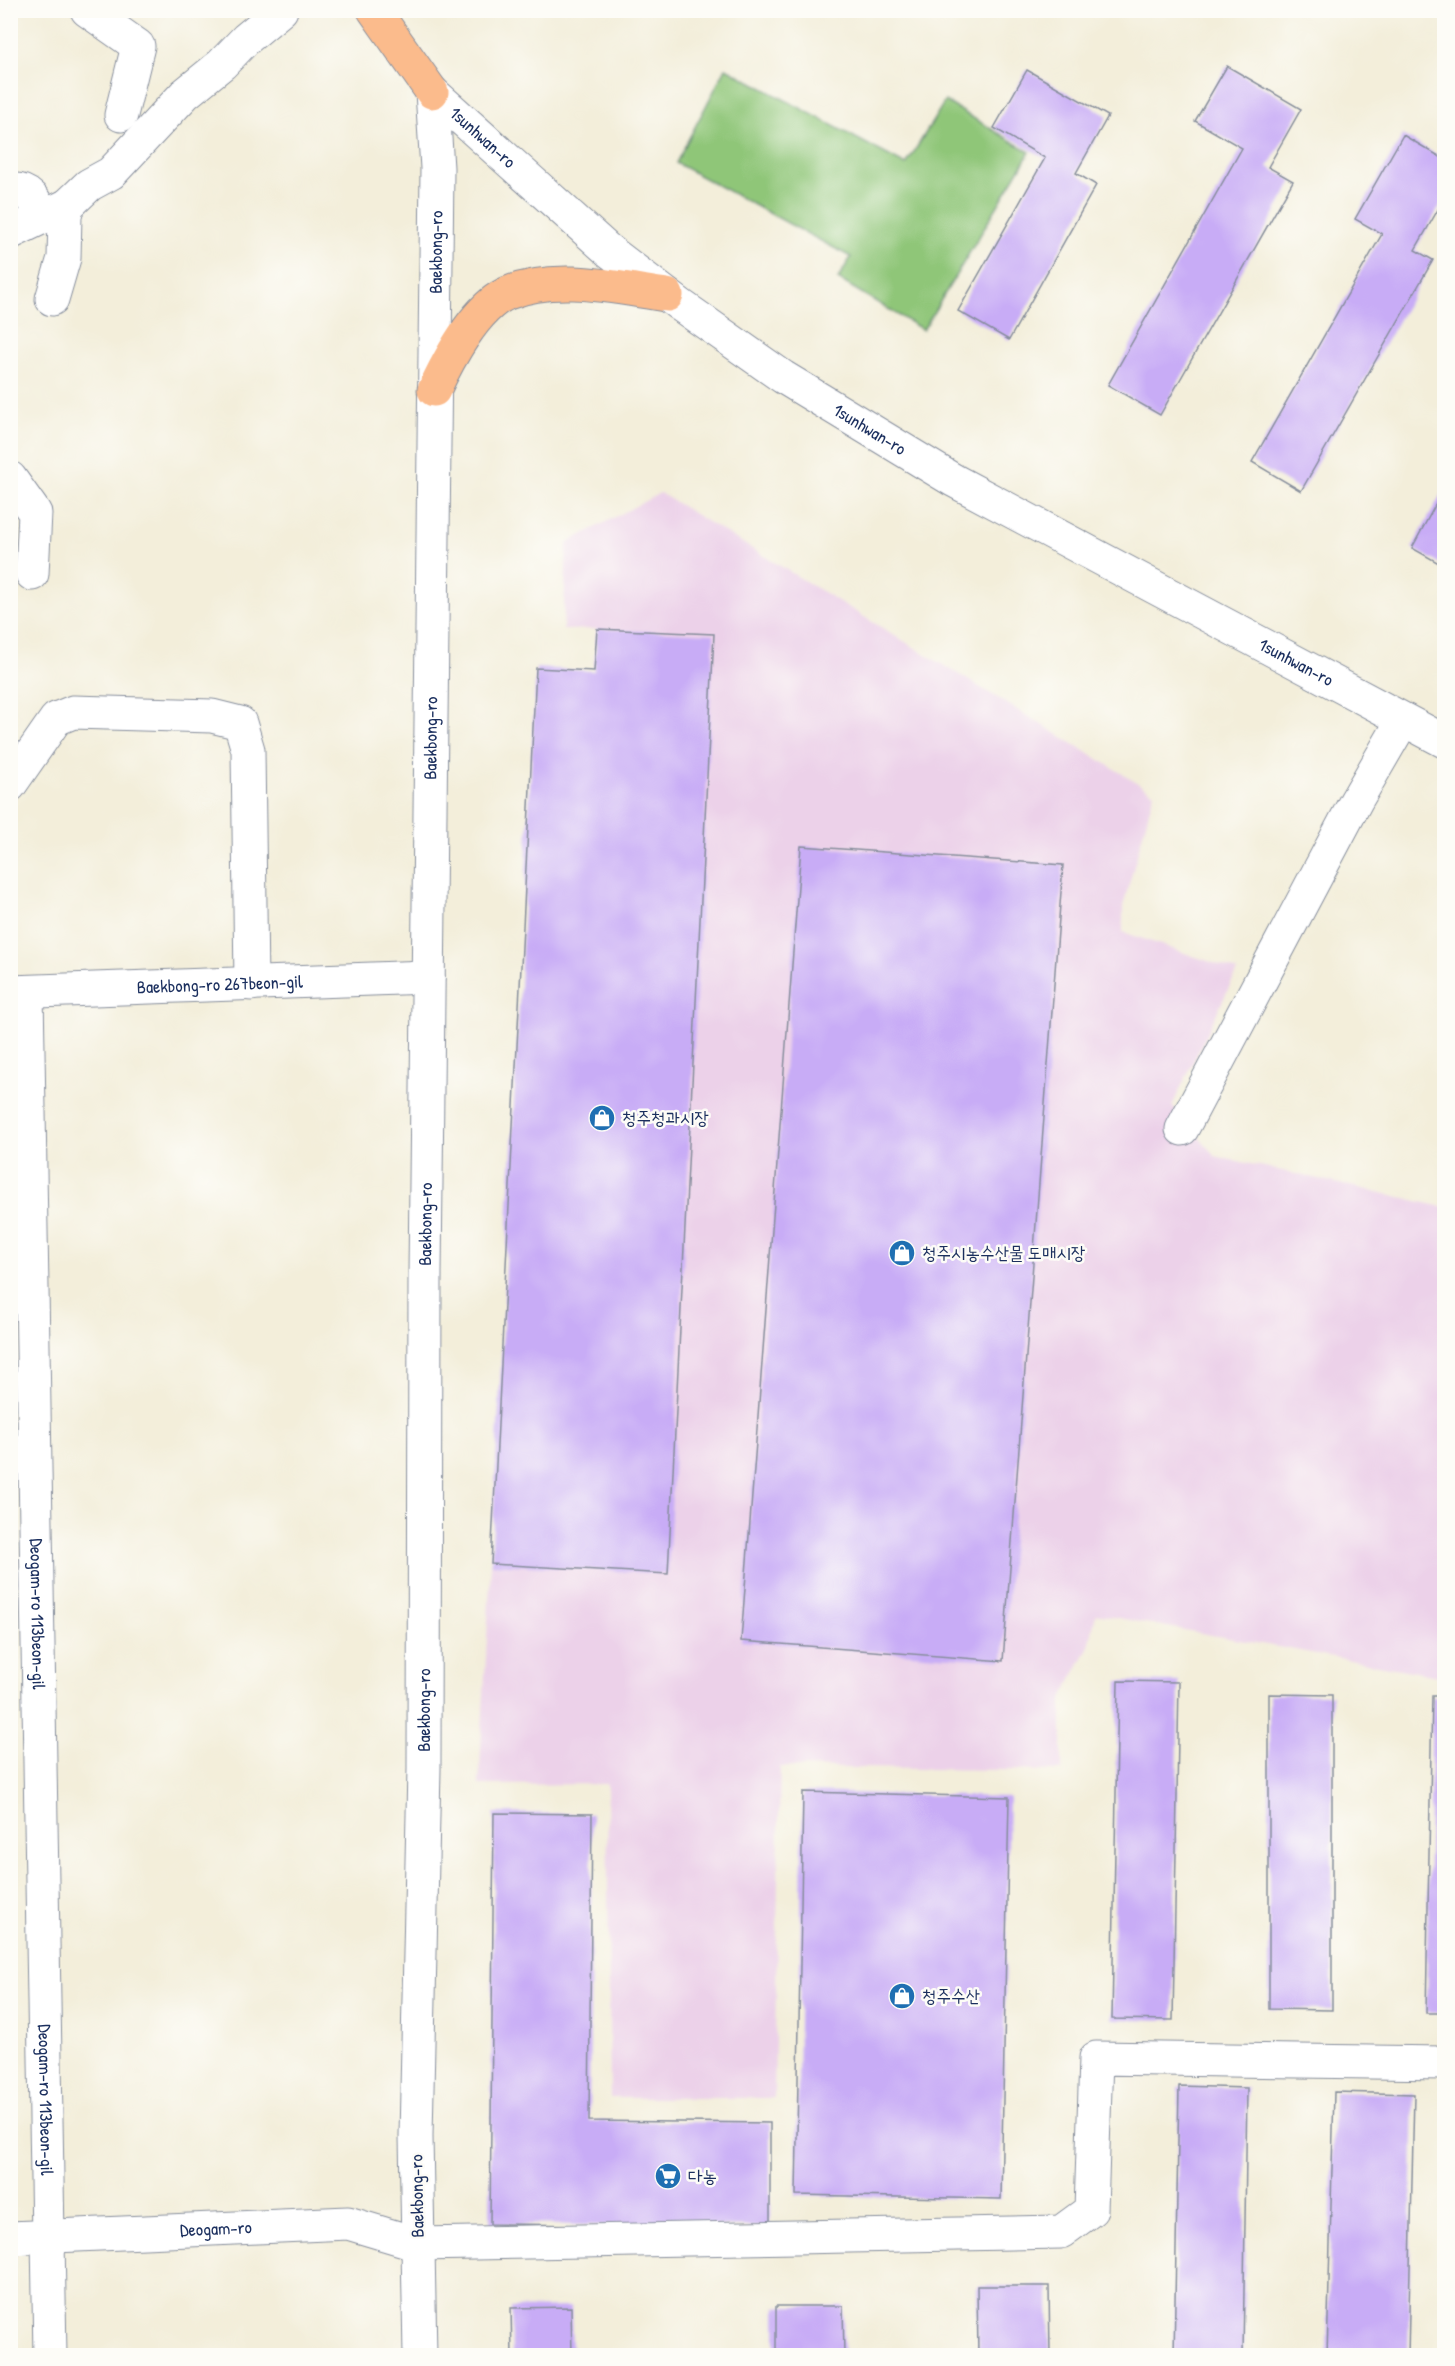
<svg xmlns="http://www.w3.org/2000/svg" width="1455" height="2366" viewBox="0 0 1455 2366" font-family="'Patrick Hand','Poor Story',sans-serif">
<rect width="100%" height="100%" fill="#fdfcf7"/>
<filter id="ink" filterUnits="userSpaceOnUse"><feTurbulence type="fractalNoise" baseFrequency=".0167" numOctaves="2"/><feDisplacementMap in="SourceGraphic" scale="12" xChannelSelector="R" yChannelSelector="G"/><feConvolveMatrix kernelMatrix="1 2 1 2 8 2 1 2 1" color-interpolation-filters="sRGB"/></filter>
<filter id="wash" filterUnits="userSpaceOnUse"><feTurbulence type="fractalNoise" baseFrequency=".008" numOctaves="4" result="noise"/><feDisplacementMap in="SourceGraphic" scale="24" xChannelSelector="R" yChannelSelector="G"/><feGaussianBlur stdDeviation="1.35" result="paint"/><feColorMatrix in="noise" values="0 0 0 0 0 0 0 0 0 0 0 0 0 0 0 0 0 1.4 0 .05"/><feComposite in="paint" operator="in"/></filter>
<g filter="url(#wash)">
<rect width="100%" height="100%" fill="#f3eeda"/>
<path fill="#ecd1e9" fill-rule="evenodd" d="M660 493 1154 793 1123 906V932L1237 971 1172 1106 1215 1156 1444 1207V1677L1096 1614 1089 1646 1062 1698V1771L780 1767 774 2098H610L607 1784 479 1785 491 1564 667 1573 713 634 597 629 563 630 567 543ZM801 846 1063 866 1003 1661 741 1640Z"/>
<polygon fill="#8fc678" stroke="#557a6b" stroke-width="1.5" points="726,68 906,165 945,101 1030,152 923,330 838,279 851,257 676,163"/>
<g id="blocks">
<g fill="#c8acf6">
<polygon points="1227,66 1301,109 1268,167 1293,181 1160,415 1108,385 1242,148 1195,121"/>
<polygon points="1027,70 1108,116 1076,173 1096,185 1009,340 958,311 1045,158 994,128"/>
<polygon points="1403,135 1444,159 1444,199 1415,250 1433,260 1301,491 1252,462 1382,234 1355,219"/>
<polygon points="1444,489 1444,566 1412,548"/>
<polygon points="597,629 714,634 668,1574 491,1564 536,668 594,671"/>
<polygon points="801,846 1063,865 1003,1661 741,1641"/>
<polygon points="1118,1681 1179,1682 1173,2020 1112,2019"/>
<polygon points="1269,1694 1332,1695 1332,2010 1269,2009"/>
<polygon points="1432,1696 1444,1696 1444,2013 1426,2013"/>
<polygon points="803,1792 1009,1797 1001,2199 796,2195"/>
<polygon points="494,1813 592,1814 589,2121 770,2123 770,2227 490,2224"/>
<polygon points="1179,2086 1247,2088 1243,2356 1174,2356"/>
<polygon points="1334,2092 1414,2094 1408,2356 1327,2356"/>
<polygon points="977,2286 1049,2286 1050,2356 978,2356"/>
<polygon points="776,2306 843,2306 844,2356 776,2356"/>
<polygon points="571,2307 572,2356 512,2356 511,2308"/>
</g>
</g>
</g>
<g filter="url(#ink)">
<use href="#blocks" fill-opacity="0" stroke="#878e9c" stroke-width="1.5"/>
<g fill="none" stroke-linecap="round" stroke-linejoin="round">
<defs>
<g id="minor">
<polyline points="87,10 138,46 121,115"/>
<path id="s1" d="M432 92 608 250 679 304 783 377 953 480 1444 741"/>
<path d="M10 190C29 188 37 202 43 217"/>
<polyline points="10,233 68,205"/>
<polyline points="52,299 64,258 65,215 68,205 89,185 111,173 185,94 222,64 246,39 281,10"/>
<polyline points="10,478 35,513 32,574"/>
<polyline points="10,785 56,719 73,712 212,716 240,723 248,750 251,984"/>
<path id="s2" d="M10 992 428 977"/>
<path id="s3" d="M27 992 50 2356"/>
<polyline points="1182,1129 1356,801 1403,720"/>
<path id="s4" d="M10 2238 348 2223 418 2244 1061 2232 1091 2210 1096 2058 1444 2063"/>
<path id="s5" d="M420 2356 416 2136 424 1769 425 1274 437 168 432 92"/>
</g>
<g id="major">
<polyline points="374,10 432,92"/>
<path d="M434 390C448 360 476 306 508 293 558 273 616 288 667 295"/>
</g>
</defs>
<use href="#minor" stroke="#878e9c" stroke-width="35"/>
<use href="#major" stroke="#878e9c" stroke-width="35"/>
<use href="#minor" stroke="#fff" stroke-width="33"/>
<use href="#major" stroke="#fbbb8c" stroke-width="33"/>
</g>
</g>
<defs>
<symbol id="shop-disc" viewBox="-11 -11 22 22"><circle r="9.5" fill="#1f6fb2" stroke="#fdfcf7"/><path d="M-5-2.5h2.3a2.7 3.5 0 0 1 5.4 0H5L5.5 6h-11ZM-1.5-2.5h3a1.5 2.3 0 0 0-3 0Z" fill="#fff"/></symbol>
<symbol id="supermarket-disc" viewBox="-11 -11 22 22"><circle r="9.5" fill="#1f6fb2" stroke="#fdfcf7"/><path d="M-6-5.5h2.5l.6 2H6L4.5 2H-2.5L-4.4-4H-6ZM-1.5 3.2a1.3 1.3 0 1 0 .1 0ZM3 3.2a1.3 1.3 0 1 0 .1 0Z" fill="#fff"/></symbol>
</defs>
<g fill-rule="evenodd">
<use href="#shop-disc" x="587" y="1103" width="30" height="30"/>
<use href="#shop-disc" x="887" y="1238" width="30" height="30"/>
<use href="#shop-disc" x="887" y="1981" width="30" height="30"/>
<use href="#supermarket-disc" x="653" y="2161" width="30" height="30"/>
</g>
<g text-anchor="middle" stroke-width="5" stroke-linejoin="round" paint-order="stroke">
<g font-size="18" fill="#1b2f5e" stroke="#fdfcf7">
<text dy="6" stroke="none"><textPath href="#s1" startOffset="68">1sunhwan-ro</textPath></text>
<text dy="6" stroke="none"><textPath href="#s5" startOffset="2104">Baekbong-ro</textPath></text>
<text dy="6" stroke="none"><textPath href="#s1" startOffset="554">1sunhwan-ro</textPath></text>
<text dy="6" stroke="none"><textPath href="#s1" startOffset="1040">1sunhwan-ro</textPath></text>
<text dy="6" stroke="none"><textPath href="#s5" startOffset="1618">Baekbong-ro</textPath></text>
<text dy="6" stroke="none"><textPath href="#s2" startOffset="210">Baekbong-ro 267beon-gil</textPath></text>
<text dy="6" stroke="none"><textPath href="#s5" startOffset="1132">Baekbong-ro</textPath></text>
<text dy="6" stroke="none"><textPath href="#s3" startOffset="622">Deogam-ro 113beon-gil</textPath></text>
<text dy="6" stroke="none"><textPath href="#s5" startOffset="646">Baekbong-ro</textPath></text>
<text dy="6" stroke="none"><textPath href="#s3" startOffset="1108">Deogam-ro 113beon-gil</textPath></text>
<text transform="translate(417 2196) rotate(-91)" y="6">Baekbong-ro</text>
<text dy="6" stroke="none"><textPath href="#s4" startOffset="206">Deogam-ro</textPath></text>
</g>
<g font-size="18" fill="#1b2f5e" stroke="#fdfcf7" text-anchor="start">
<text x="622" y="1124">청주청과시장</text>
<text x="922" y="1259">청주시농수산물 도매시장</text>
<text x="922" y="2002">청주수산</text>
<text x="688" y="2182">다농</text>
</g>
</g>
<rect width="1455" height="2366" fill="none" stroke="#fdfcf7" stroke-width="36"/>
</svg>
